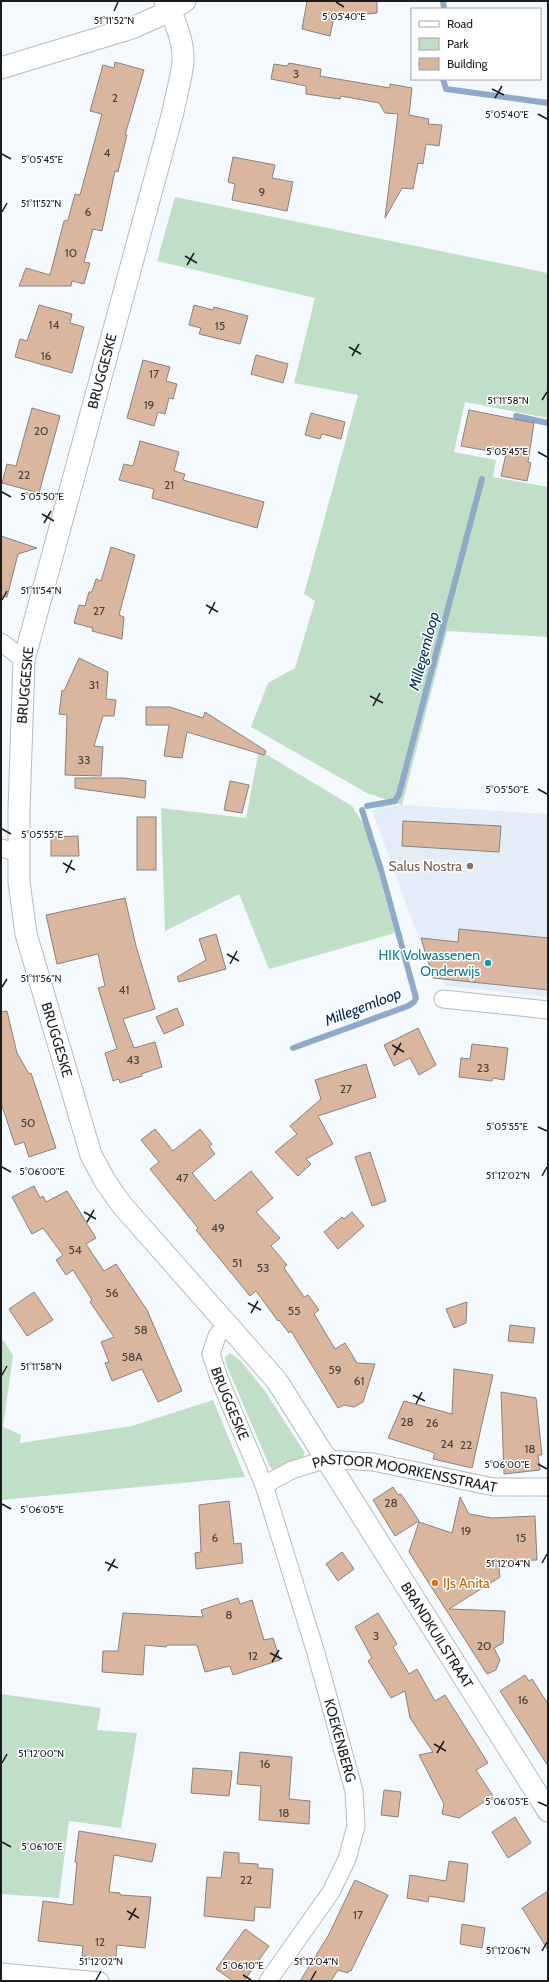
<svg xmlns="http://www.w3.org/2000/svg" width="549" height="1982" viewBox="0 0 549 1982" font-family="Cabin,sans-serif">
<rect width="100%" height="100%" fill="#f4f9fe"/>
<polygon fill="#e2edf8" points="402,805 548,814 548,997 447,986 432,974 372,811 381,806"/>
<g fill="#c1dfc6">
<polygon points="175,197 548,273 548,418 465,402 454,452 496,460 493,477 548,487 548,637 447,631 402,805 367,793 251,727 268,683 295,668 315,601 304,594 358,395 294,383 315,298 157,261"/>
<polygon points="259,750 352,806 366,828 395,933 269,969 239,894 165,931 161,808 246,818"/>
<polygon points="1,1337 13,1355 3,1427 21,1435 20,1443 132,1426 213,1400 245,1477 1,1500"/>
<polygon points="230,1353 240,1360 265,1391 305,1453 301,1461 273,1471 269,1465 226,1364 225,1357"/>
<polygon points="1,1694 101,1708 97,1730 137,1733 121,1828 69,1821 59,1898 1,1894"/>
</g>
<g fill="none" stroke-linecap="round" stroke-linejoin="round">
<g stroke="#8faac7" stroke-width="6">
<polyline points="443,1 444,9"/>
<polyline points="443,79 446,89 548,103"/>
<polyline points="516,416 548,423"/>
<polyline points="367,806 395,801 399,794 482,479"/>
<polyline points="293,1048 408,1006 414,1002 416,998 381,870 362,810"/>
</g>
</g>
<g fill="#dab69f" stroke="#87827e">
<polygon points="307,1 377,1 377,13 334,17 330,36 302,29"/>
<polygon points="115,62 144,70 125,135 127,135 118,172 115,171 102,231 93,229 84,262 90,263 84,284 72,281 71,286 19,286 26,268 50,275 64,221 68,220 75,194 80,195 102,114 90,111 103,65 114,68"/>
<polygon points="289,63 321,69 320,76 390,88 390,84 412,88 409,115 429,119 428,124 442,125 439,146 426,144 423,164 418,163 413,189 402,188 385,218 398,114 385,113 379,103 341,96 340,99 306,94 306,86 271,79 274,64 287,66"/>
<polygon points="233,157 275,165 272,178 293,182 287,211 232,200 235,184 228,182"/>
<polygon points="39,305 72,314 70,323 84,327 72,373 15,357 20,339 27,341"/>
<polygon points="194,305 213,310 214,307 248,316 240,344 199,334 201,328 189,325"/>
<polygon points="256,355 288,364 283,383 251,374"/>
<polygon points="143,360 170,367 166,381 177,384 173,399 169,398 165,414 158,412 154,426 127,418"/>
<polygon points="32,408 60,416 39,493 2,483 7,464 16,466"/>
<polygon points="469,410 534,423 528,462 531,463 527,481 501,476 506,454 461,446"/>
<polygon points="311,413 345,422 341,439 322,434 320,439 305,435"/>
<polygon points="140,441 179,452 174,471 185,474 183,480 264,502 257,528 152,498 154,489 119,480 124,464 133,466"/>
<polygon points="1,536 37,548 18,554 7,597 1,596"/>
<polygon points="111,547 135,555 119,615 124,617 122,639 92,631 93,628 74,623 79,605 85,606 89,592 92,592 96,579 101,581"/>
<polygon points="79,658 108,672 106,699 116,700 114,716 103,716 94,746 103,747 101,776 65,775 67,715 59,714 62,690 64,691"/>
<polygon points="146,707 170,707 203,718 205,712 266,751 264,755 187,732 182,758 164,756 169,725 146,725"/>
<polygon points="75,778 124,778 146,781 145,798 75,788"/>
<polygon points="230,781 249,785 242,813 224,810"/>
<rect x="137" y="817" width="19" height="53"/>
<polygon points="403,821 501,826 499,852 402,846"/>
<polygon points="78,836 79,856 51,856 51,837"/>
<polygon points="125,898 136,946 155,1009 123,1019 134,1048 155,1042 162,1067 141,1074 142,1076 120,1083 119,1079 113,1081 105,1053 117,1049 98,988 105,986 98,954 57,964 46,915"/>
<polygon points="459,929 548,938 548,990 433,978 421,938 458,942"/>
<polygon points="216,934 226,969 179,982 177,977 206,960 199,939"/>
<polygon points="177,1008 184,1025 164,1034 156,1017"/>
<polygon points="7,1011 17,1053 29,1074 31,1073 56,1148 29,1157 24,1142 15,1145 1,1103 1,1012"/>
<polygon points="418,1028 436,1065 419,1075 410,1058 394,1066 384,1045"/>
<polygon points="472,1044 508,1048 504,1080 493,1078 492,1081 459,1077 461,1058 470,1059"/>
<polygon points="366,1064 376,1097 318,1116 333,1144 306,1159 311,1164 298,1176 275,1152 297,1134 290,1126 321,1099 315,1080"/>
<polygon points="155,1129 173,1151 200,1129 212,1144 209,1146 215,1154 192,1173 215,1201 251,1171 273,1198 256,1212 280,1238 271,1246 287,1265 284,1268 304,1297 308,1295 319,1310 314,1314 335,1349 345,1343 357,1363 375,1364 363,1402 354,1407 344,1405 338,1408 291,1331 289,1333 279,1320 278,1321 256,1291 250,1296 196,1230 198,1228 150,1169 159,1162 141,1140"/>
<polygon points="370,1152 386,1201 372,1206 355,1157"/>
<polygon points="34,1186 40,1198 43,1196 46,1202 67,1191 96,1238 86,1244 104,1271 116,1264 147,1310 182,1391 158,1402 142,1369 112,1381 105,1363 109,1362 101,1342 114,1337 90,1302 92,1300 73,1270 66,1275 56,1260 63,1255 43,1228 32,1234 12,1197"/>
<polygon points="352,1212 364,1226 338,1249 324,1232 342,1217 344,1219"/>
<polygon points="34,1292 53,1320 27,1336 9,1309"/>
<polygon points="467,1302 466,1323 454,1328 446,1309"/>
<polygon points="510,1325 535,1328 533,1343 508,1341"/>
<polygon points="454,1369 493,1375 472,1468 433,1459 435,1453 388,1438 404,1401 452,1414"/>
<polygon points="501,1392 536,1398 542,1455 538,1455 540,1470 504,1474"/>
<polygon points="393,1487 398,1495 401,1494 419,1521 395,1536 373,1500"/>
<polygon points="460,1497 469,1514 492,1518 535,1516 537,1560 498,1561 500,1577 449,1609 505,1611 503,1643 494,1648 500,1660 496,1670 487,1674 409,1552 419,1522 452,1533"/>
<polygon points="229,1501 234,1544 241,1543 243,1563 196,1569 195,1553 201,1552 199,1505"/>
<polygon points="342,1552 354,1569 338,1581 326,1564"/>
<polygon points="238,1598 240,1604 252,1600 264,1640 273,1638 280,1660 233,1675 230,1666 205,1672 197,1645 167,1645 166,1647 145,1645 143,1675 102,1672 103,1651 118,1651 123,1613 203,1617 201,1610"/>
<polygon points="378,1613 397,1644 393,1647 409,1674 417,1669 435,1701 445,1695 488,1763 476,1770 493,1796 459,1818 442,1814 444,1804 419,1755 433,1752 410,1718 405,1691 391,1698 368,1661 372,1658 355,1627"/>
<polygon points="525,1675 529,1681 532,1679 548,1704 548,1766 500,1691"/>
<polygon points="240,1752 292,1757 289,1799 310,1801 309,1824 259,1820 261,1786 237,1784"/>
<polygon points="193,1768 232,1771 229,1796 191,1793"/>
<polygon points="384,1790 401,1792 398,1817 381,1815"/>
<polygon points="515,1817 531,1843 508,1858 492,1832"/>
<polygon points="79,1831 156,1844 152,1862 114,1855 109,1892 120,1893 120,1895 151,1897 145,1948 117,1945 116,1958 82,1956 83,1946 38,1941 43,1901 73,1905 77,1862 75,1862"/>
<polygon points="224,1852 239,1853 239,1863 258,1864 258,1868 273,1869 270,1908 255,1907 254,1921 204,1916 207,1877 221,1878"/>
<polygon points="449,1861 468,1864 464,1902 429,1896 428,1902 407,1898 410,1875 446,1881"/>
<polygon points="355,1880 388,1895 351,1971 348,1971 348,1973 338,1970 331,1981 300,1981 328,1936"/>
<polygon points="548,1891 548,1950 522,1908"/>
<polygon points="462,1924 485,1928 482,1948 460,1944"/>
<polygon points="245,1929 269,1946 244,1981 233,1981 216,1969"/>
</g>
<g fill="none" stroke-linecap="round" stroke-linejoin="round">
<defs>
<g id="minor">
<polyline points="1,642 24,660"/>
<polyline points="1,848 19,853"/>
<polyline points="443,999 548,1010"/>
<path id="s1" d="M228 1323 217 1336 211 1354 219 1378 264 1485 316 1653 354 1791 356 1826 347 1859 331 1892 268 1981"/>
<path id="s2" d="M264 1485 292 1470 327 1459 373 1462 494 1487H548"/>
<polyline points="1,1972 100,1981"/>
</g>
<g id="tertiary">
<path id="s3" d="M165 1C174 18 184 40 183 60 182 77 176 95 173 112L24 660 19 810V882L26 934 91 1155 105 1181 121 1204 277 1381 548 1811"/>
<polyline points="1,68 132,28 170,11 185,1"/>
</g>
</defs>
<use href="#minor" stroke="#b5babe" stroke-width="19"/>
<use href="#tertiary" stroke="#b5babe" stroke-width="23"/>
<use href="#minor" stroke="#fff" stroke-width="17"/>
<use href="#tertiary" stroke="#fff" stroke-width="21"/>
</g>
<path fill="none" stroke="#1a1c1d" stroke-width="1.5" d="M336 2 344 7M114 11 118 2M492 89 504 95M495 98 502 86M538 114 547 119M2 154 11 159M2 212 7 203M185 256 197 263M187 265 194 253M349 347 361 354M352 356 359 344M542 400 547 392M538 452 547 457M2 492 11 497M42 514 54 521M44 523 51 511M2 600 7 591M206 605 218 612M209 614 215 602M370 696 383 703M373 706 380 693M538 789 547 794M2 829 11 834M63 863 75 870M66 873 72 860M227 954 239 961M230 964 237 951M2 987 7 979M392 1045 404 1052M394 1055 401 1043M538 1127 547 1131M2 1167 11 1172M542 1176 547 1167M84 1212 96 1219M87 1222 94 1210M248 1303 261 1310M251 1313 258 1301M2 1375 7 1366M413 1395 425 1401M416 1404 422 1392M538 1464 547 1469M2 1504 11 1509M105 1562 118 1568M542 1563 547 1554M108 1571 115 1559M270 1653 282 1659M272 1662 279 1650M434 1744 446 1751M437 1753 444 1741M2 1763 7 1754M538 1802 547 1806M2 1842 11 1847M127 1911 139 1918M129 1920 136 1908M542 1951 547 1942M243 1975 251 1980M96 1980 101 1971M311 1980 316 1971"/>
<circle fill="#8d6e63" stroke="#fff" stroke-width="1.5" cx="470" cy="866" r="4"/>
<circle fill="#0f9aa8" stroke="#fff" stroke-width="1.5" cx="488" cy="963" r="4"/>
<circle fill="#e8710a" stroke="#fff" stroke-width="1.5" cx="435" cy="1583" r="4"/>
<g text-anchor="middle" stroke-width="3" stroke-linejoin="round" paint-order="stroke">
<g font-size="12" fill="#4a423e">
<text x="296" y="78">3</text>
<text x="115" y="102">2</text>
<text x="107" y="157">4</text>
<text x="262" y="196">9</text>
<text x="88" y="216">6</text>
<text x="71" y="257">10</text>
<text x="54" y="329">14</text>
<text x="220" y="330">15</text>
<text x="46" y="360">16</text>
<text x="154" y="378">17</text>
<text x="149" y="409">19</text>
<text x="41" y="435">20</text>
<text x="24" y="479">22</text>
<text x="169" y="489">21</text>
<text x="99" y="615">27</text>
<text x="94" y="689">31</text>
<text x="84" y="764">33</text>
<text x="124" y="994">41</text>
<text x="133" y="1064">43</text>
<text x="483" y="1072">23</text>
<text x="346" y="1093">27</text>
<text x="28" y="1127">50</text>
<text x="182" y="1182">47</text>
<text x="218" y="1232">49</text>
<text x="75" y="1254">54</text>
<text x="237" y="1267">51</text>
<text x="263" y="1272">53</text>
<text x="112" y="1297">56</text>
<text x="294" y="1315">55</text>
<text x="141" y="1334">58</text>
<text x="132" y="1361">58A</text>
<text x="335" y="1374">59</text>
<text x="359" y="1385">61</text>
<text x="407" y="1426">28</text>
<text x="432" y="1427">26</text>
<text x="447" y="1448">24</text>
<text x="466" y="1449">22</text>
<text x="530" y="1453">18</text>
<text x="391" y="1507">28</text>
<text x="466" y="1535">19</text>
<text x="215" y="1542">6</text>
<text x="521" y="1542">15</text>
<text x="229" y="1619">8</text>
<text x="376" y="1640">3</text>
<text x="484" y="1650">20</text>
<text x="253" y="1660">12</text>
<text x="523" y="1704">16</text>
<text x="265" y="1768">16</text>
<text x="284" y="1817">18</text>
<text x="246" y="1884">22</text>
<text x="358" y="1919">17</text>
<text x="100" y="1946">12</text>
</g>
<g font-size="14" fill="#1a1c1d" stroke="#fff">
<text transform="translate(102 371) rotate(-75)" y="5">BRUGGESKE</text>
<text transform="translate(25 685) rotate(-85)" y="5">BRUGGESKE</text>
<text dy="5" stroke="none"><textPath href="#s3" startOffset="1068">BRUGGESKE</textPath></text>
<text dy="5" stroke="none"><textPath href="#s1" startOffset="89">BRUGGESKE</textPath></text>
<text dy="5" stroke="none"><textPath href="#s2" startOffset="147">PASTOOR MOORKENSSTRAAT</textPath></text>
<text dy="5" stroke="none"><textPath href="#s3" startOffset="1782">BRANDKUILSTRAAT</textPath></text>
<text dy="5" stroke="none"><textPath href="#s1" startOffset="444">KOEKENBERG</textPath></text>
</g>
<g font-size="14" fill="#785e54" stroke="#fff" text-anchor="end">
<text x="462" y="871">Salus Nostra</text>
</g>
<g font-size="14" fill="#0d838f" stroke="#fff" text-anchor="end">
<text x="480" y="960">HIK Volwassenen<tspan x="480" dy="16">Onderwijs</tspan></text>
</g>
<g font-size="14" fill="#c56008" stroke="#fff" text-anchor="start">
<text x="443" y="1588">IJs Anita</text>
</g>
<g font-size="15" font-style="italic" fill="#012b51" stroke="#fff">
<text transform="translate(424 651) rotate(-75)" y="5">Millegemloop</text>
<text transform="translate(363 1007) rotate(-21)" y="5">Millegemloop</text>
</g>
</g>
<g font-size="10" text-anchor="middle" fill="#1a1c1d" stroke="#fff" stroke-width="3" stroke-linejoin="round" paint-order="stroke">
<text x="344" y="20">5°05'40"E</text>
<text x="114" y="24">51°11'52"N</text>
<text x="507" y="118">5°05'40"E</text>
<text x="42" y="163">5°05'45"E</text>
<text x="41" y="207">51°11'52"N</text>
<text x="508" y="404">51°11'58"N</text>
<text x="507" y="455">5°05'45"E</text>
<text x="42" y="500">5°05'50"E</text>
<text x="41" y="594">51°11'54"N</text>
<text x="507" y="793">5°05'50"E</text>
<text x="42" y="838">5°05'55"E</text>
<text x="41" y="982">51°11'56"N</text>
<text x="507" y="1130">5°05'55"E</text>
<text x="42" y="1175">5°06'00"E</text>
<text x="508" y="1179">51°12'02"N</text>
<text x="41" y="1370">51°11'58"N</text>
<text x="507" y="1468">5°06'00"E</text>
<text x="42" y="1513">5°06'05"E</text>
<text x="508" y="1567">51°12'04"N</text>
<text x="41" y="1757">51°12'00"N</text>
<text x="507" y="1805">5°06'05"E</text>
<text x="42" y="1850">5°06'10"E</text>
<text x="508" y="1954">51°12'06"N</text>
<text x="101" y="1965">51°12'02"N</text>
<text x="316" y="1965">51°12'04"N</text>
<text x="243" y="1969">5°06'10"E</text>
</g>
<rect width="549" height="1982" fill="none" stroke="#1a1c1d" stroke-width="4"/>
<rect x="411" y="8" width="130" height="72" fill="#ffffff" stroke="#a3a4a5"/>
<rect x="419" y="21" width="20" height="6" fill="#ffffff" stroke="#a3a4a5"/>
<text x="447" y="28" font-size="12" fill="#1a1c1d">Road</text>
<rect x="419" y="38" width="20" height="12" fill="#c1dfc6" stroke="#a3a4a5"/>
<text x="447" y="48" font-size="12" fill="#1a1c1d">Park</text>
<rect x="419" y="58" width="20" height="12" fill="#dab69f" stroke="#a3a4a5"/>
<text x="447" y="68" font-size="12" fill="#1a1c1d">Building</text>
</svg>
